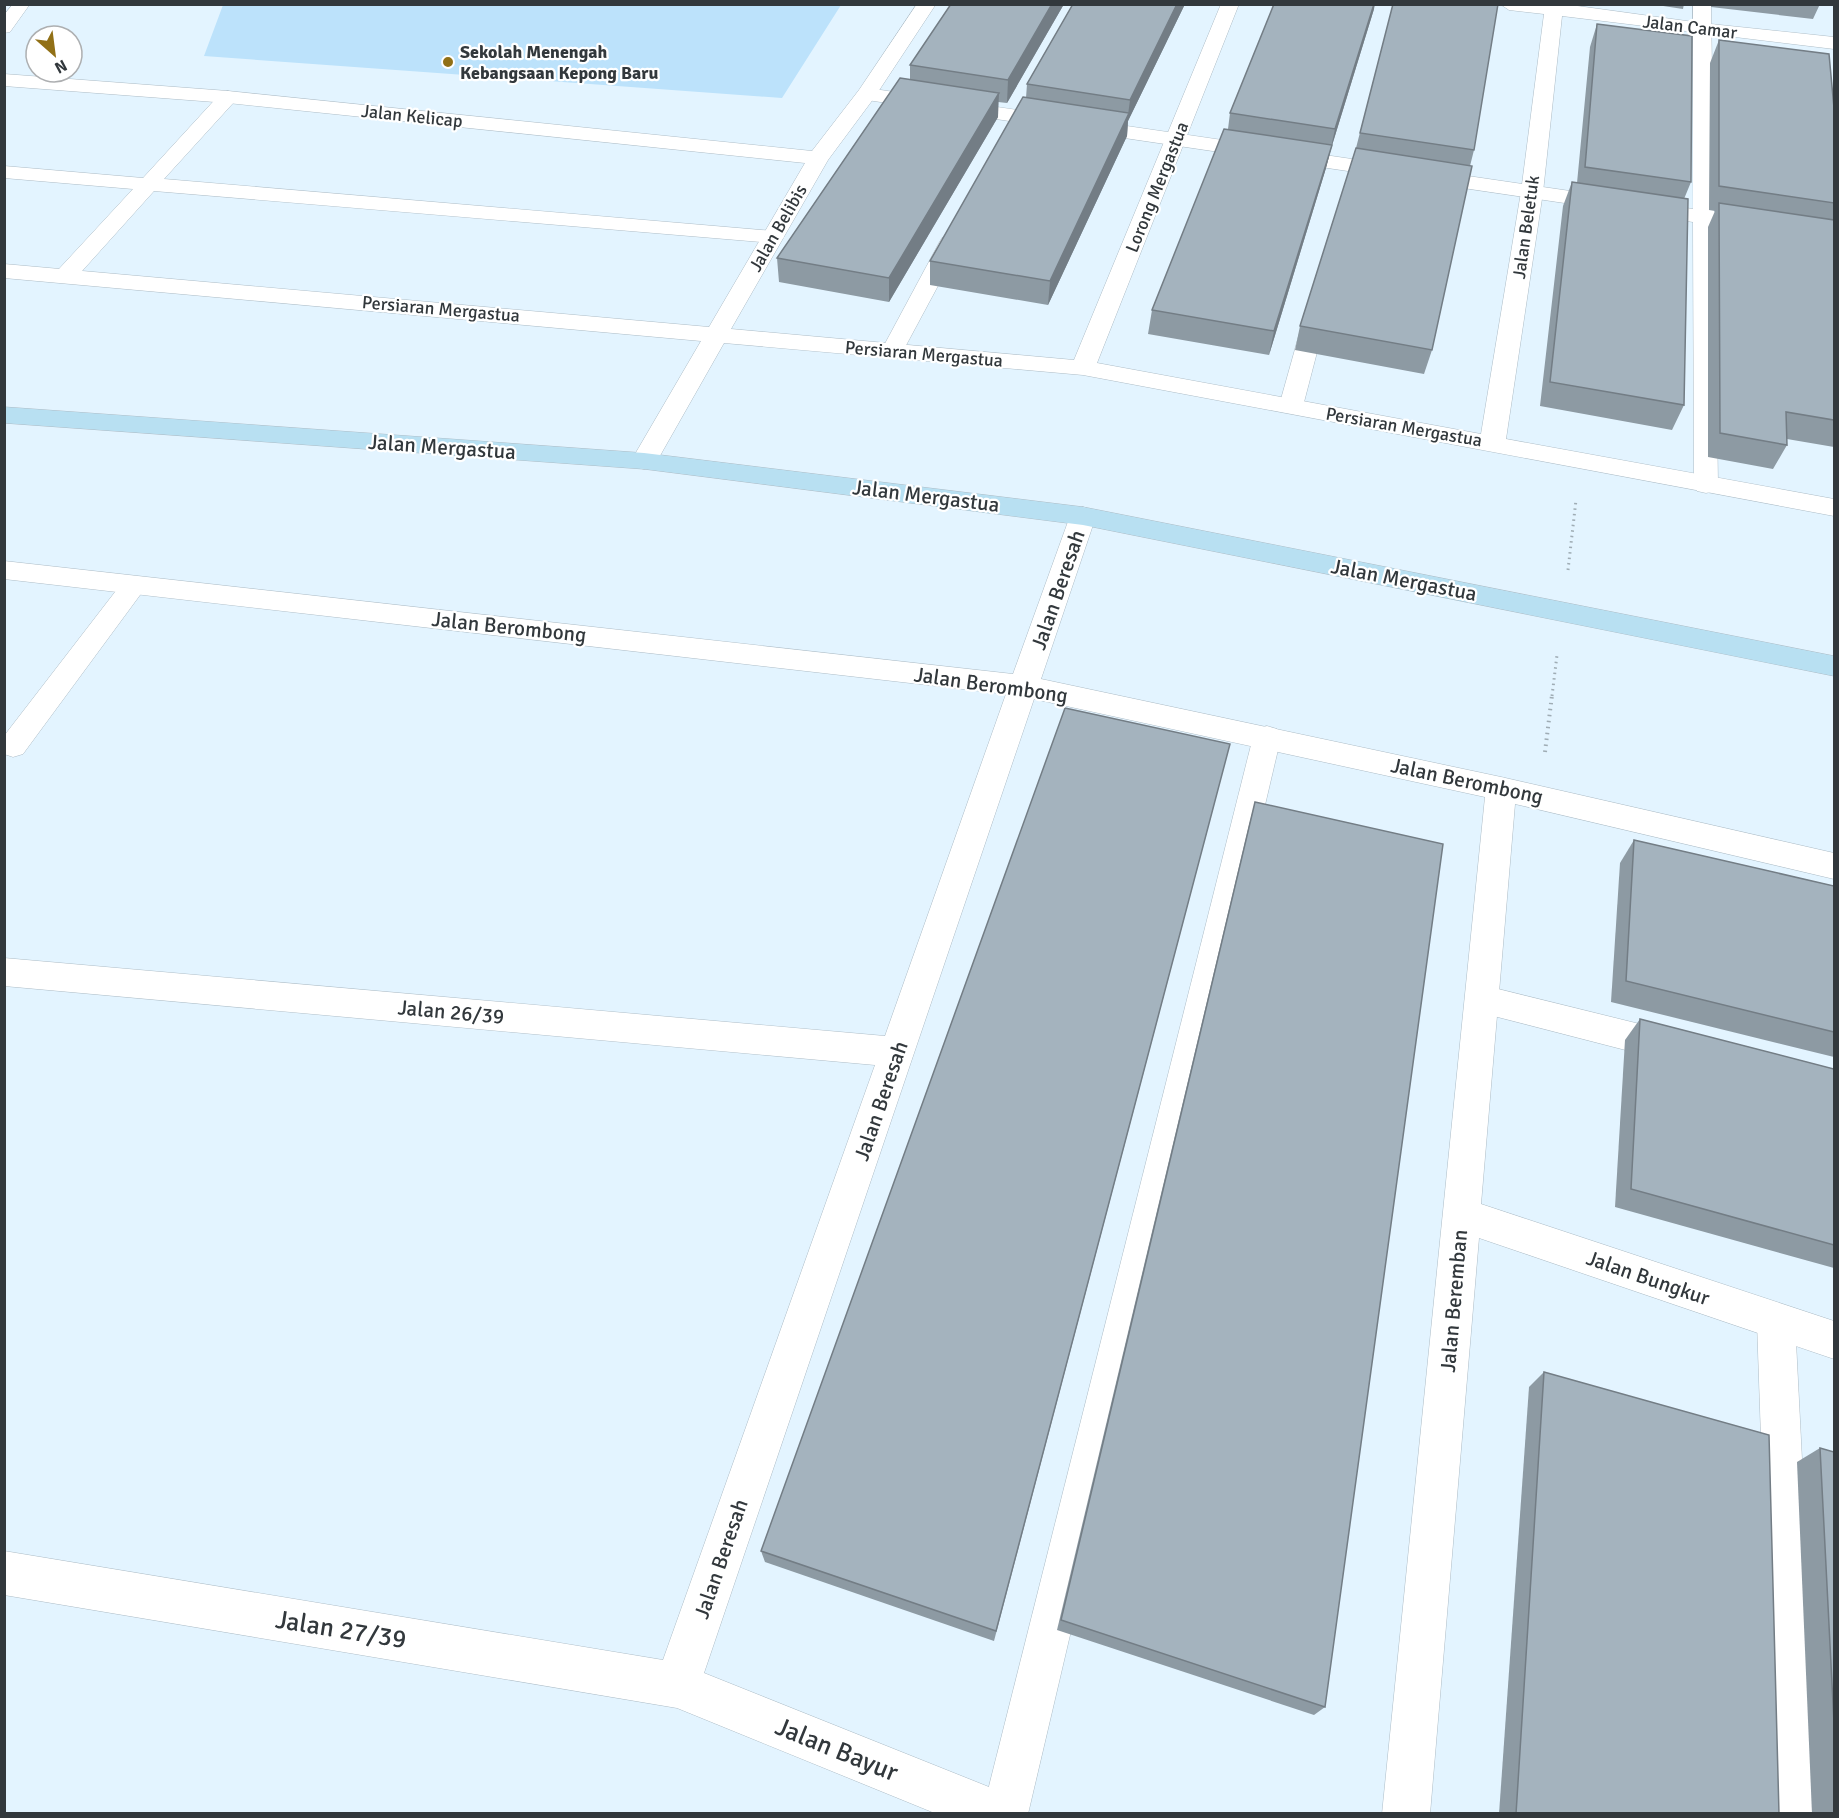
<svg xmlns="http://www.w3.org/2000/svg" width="1839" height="1818" viewBox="0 0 1839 1818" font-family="Signika,sans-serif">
<rect width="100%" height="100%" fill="#e3f4ff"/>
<polygon fill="#bce2fb" points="223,5 223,4 841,5 782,98 204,56"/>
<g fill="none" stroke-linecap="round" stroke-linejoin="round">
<defs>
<g id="lane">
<polygon points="13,4 30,4 10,32 4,33 4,15"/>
<polygon points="1693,4 1711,4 1714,212 1834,233 1834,245 1714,225 1718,485 1715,491 1706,493 1697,491 1694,485 1693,222 867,100 860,98 858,94 860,90 867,88 1693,209"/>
<polygon points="228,91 235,93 237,97 235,101 164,179 773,231 780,233 784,237 780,241 773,243 154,191 74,280 66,282 58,280 55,275 58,270 133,189 4,178 4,166 143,178 221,93"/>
<polygon points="950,237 958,238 961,243 903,351 900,356 892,358 884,356 881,351 939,243 942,238"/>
<polygon points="1317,303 1325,305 1328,310 1303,406 1299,411 1291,413 1283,411 1279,406 1306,310 1309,305"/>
<polygon points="134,576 143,579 147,585 143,591 23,754 13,757 4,754 4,736 125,579"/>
<polygon points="1267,726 1277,729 1281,737 1028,1814 982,1814 1253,737 1257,729"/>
<polygon points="1482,985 1668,1031 1680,1036 1685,1046 1680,1056 1668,1061 1482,1013 1470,1009 1466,999 1470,989"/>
<polygon points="1776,1304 1789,1309 1795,1322 1820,1814 1774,1814 1757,1322 1763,1309"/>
</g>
<g id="street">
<polygon points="917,4 936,4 874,98 828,160 731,329 1074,360 1221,4 1239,4 1097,363 1481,434 1521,192 1544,14 1509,10 1500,4 1563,4 1701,23 1834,37 1834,49 1562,16 1543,192 1506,439 1834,499 1834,516 1083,375 724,343 657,461 653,467 644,469 635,467 631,461 701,341 4,278 4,264 709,327 805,163 228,103 4,86 4,74 228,91 812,151 859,90"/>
<polygon points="1083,507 1092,510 1096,516 1041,679 1501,777 1834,853 1834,879 1515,804 1481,1204 1834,1321 1834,1359 1479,1238 1430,1814 1382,1814 1485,797 1034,699 704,1673 1014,1797 1021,1814 937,1814 677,1708 4,1595 4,1551 663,1660 875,1065 4,986 4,958 885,1036 1006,694 4,579 4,561 1013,674 1070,516 1074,510"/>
</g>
<polygon id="secondary" points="4,407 644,453 1083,507 1834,656 1834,676 1083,525 644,469 4,423"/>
</defs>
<use href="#lane" stroke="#adbcc6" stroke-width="1"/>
<use href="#street" stroke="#adbcc6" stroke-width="1"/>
<use href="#secondary" stroke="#adbcc6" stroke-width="1"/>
<g stroke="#9facb4" stroke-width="3" stroke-dasharray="1.5 4" stroke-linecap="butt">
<polyline points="1568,570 1576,500"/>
<polyline points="1552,696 1557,655"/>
</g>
<polyline stroke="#9facb4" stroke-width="4" stroke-dasharray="1.5 4.5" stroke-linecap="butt" points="1545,752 1552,695"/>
<use href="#lane" fill="#fff" fill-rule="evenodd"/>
<use href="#street" fill="#fff" fill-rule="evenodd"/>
<use href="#secondary" fill="#b8e0f2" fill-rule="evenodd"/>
</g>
<g fill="#8d9aa3">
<polygon points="951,4 1064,4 1007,103 998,102 998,117 889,302 779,282 777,258 910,80 910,65"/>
<polygon points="1073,4 1185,4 1128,121 1127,136 1048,305 930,285 930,261 1026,98 1027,84"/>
<polygon points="1393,4 1474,150 1470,166 1432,350 1424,374 1295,350 1300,326 1356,148"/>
<polygon points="1650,4 1684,4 1683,9"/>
<polygon points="1711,4 1820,4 1813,19 1711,7"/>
<polygon points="1374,9 1330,152 1326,168 1269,355 1148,334 1152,310 1228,129 1230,113"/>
<polygon points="1597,24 1691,182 1684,199 1684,405 1672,430 1540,406 1563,206 1572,182 1577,183 1590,47"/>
<polygon points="1719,40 1834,108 1834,447 1787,439 1787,445 1773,469 1708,457 1708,227 1715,211 1709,210 1710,63"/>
<polygon points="1230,744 994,1641 765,1562 761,1551"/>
<polygon points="1255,802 1325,1707 1314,1715 1057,1630 1249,825"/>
<polygon points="1634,840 1834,886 1834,1057 1611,1002 1620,863"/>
<polygon points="1640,1019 1834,1069 1834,1268 1615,1207 1625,1040"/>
<polygon points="1544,1372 1779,1814 1499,1814 1529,1387"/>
<polygon points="1820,1448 1834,1452 1834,1814 1812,1814 1797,1462"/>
</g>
<g fill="#737d85">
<polygon points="1052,4 1064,4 1007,103 1008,80"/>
<polygon points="1177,4 1185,4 1128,121 1127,136 1048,305 1050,281 1128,115 1130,100"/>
<polygon points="1374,4 1375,4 1374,9 1330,152 1335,129"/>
<polygon points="999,93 998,117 889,302 889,278"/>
<polygon points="1332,145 1326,168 1269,355 1274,331"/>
</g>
<g fill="#a4b3be" stroke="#737d85" stroke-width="1.5">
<polygon points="951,4 1052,4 1008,80 910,65"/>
<polygon points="1073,4 1177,4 1130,100 1027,84"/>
<polygon points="1274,4 1374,4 1335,129 1230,113"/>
<polygon points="1393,4 1498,4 1474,150 1360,133"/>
<polygon points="1597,24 1692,36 1691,182 1585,167"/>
<polygon points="1719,40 1829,54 1834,108 1834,203 1719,186"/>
<polygon points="900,78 999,93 889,278 777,258"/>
<polygon points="1023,97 1129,113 1050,281 930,261"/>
<polygon points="1224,129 1332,145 1274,331 1152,310"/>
<polygon points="1356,148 1472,166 1432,350 1300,326"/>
<polygon points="1572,182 1688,199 1684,405 1550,382"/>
<polygon points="1719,203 1834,220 1834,420 1786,412 1787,445 1720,433"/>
<polygon points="1065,708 1230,744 996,1631 761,1551"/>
<polygon points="1255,802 1443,844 1325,1707 1061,1620"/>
<polygon points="1634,840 1834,886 1834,1032 1626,981"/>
<polygon points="1640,1019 1834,1069 1834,1245 1631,1189"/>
<polygon points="1544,1372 1769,1435 1779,1814 1516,1814"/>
<polygon points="1820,1448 1834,1452 1834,1723"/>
</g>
<circle fill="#917016" stroke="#fff" stroke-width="2" cx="448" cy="62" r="6"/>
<g text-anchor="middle" stroke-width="4.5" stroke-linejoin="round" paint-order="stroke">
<g font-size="18" fill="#32383c" stroke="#fff">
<text transform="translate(1690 27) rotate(7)" y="6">Jalan Camar</text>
<text transform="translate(412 116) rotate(6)" y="6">Jalan Kelicap</text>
<text transform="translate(1157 187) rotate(-68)" y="6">Lorong Mergastua</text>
<text transform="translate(1526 227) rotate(-82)" y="6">Jalan Beletuk</text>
<text transform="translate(778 228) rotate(-60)" y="6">Jalan Belibis</text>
<text transform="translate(441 309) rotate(5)" y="6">Persiaran Mergastua</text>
<text transform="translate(924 354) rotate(5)" y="6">Persiaran Mergastua</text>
<text transform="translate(1404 427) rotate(10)" y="6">Persiaran Mergastua</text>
</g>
<g font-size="18" font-weight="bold" fill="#32383c" stroke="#fff" text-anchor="start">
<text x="460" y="58">Sekolah Menengah<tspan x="460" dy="21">Kebangsaan Kepong Baru</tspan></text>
</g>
<g font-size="21" fill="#32383c" stroke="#fff">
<text transform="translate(442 447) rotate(4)" y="7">Jalan Mergastua</text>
<text transform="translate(926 496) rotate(7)" y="7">Jalan Mergastua</text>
<text transform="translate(1404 580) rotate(11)" y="7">Jalan Mergastua</text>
<text transform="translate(1058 590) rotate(-71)" y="7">Jalan Beresah</text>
<text transform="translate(509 627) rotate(6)" y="7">Jalan Berombong</text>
<text transform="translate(991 685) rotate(8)" y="7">Jalan Berombong</text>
<text transform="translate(1467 781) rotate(12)" y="7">Jalan Berombong</text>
<text transform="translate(451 1012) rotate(5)" y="7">Jalan 26/39</text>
<text transform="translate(881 1101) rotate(-71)" y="7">Jalan Beresah</text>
<text transform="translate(1648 1278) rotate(19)" y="7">Jalan Bungkur</text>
<text transform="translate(1454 1301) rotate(-85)" y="7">Jalan Beremban</text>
<text transform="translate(721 1559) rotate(-71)" y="7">Jalan Beresah</text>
</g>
<g font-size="26" fill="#32383c" stroke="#fff">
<text transform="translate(341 1629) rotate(9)" y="9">Jalan 27/39</text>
<text transform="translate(837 1749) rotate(22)" y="9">Jalan Bayur</text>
</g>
</g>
<rect width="1839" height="1818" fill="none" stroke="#32383c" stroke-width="12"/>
<g transform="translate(54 54) rotate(152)"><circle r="28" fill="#ffffff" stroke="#adafb1" stroke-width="1.5"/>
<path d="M0-4.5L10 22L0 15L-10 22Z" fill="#917016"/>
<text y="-9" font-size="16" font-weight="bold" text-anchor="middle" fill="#32383c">N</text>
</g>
</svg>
